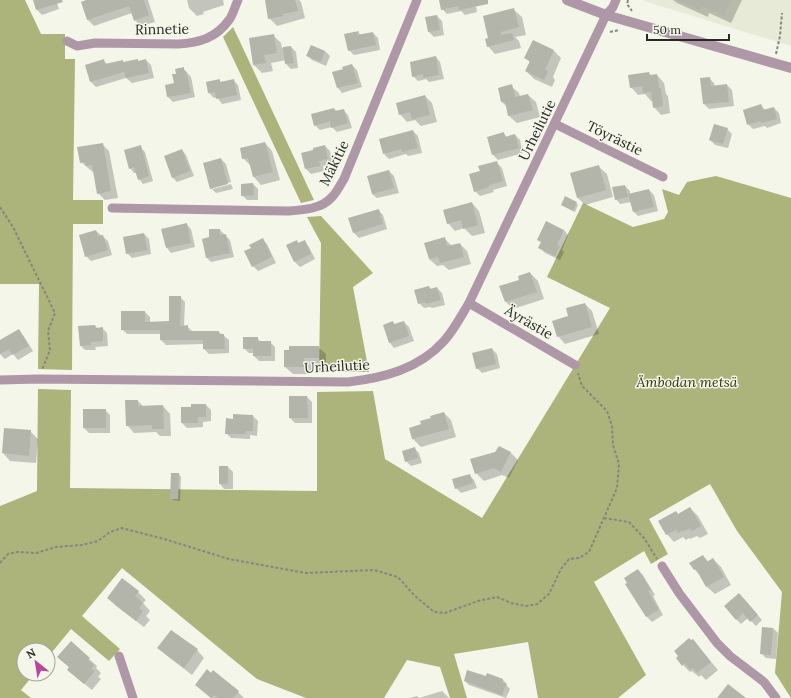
<svg xmlns="http://www.w3.org/2000/svg" width="791" height="698" viewBox="0 0 791 698" font-family="Lora,serif">
<rect width="100%" height="100%" fill="#f4f6ea"/>
<polygon fill="#e7ead7" points="644,0 791,0 791,46 644,1"/>
<g fill="#acb47b">
<polygon points="0,0 25,0 41,34 65,34 65,59 75,59 73,200 103,200 103,224 73,224 72,370 38,369 39,284 0,284"/>
<polygon points="233,27 314,200 301,203 223,37"/>
<polygon points="716,176 791,198 791,698 775,673 782,592 737,531 710,484 649,519 668,554 651,564 644,551 594,582 646,675 618,698 538,698 528,642 454,654 467,698 450,698 440,667 407,660 384,698 306,698 257,679 122,568 82,616 120,649 109,661 71,629 48,657 48,650 24,650 24,674 34,674 21,690 31,698 0,698 0,506 37,491 38,389 71,390 70,488 317,491 317,392 373,391 385,459 482,518 610,308 547,277 583,203 633,227 664,219 668,212 662,189 679,195 687,182"/>
<polygon points="321,216 373,273 353,287 369,372 319,372 321,243 307,217"/>
</g>
<g fill="#0003">
<polygon points="34,0 56,0 59,9 42,15 37,10"/>
<polygon points="89,0 148,0 155,22 141,26 135,20 132,13 94,26 88,20"/>
<polygon points="187,0 223,0 224,5 203,12 204,14 197,16 189,8"/>
<polygon points="266,0 299,0 301,2 305,18 277,26 269,18"/>
<polygon points="440,0 475,0 477,12 465,15 461,11 447,14 442,9"/>
<polygon points="673,0 742,0 731,23 709,13 708,17 677,3"/>
<polygon points="514,10 522,17 526,35 515,37 519,41 521,48 495,54 488,46 489,39"/>
<polygon points="437,16 442,21 444,35 434,37 429,32"/>
<polygon points="358,32 361,35 373,33 378,38 380,50 354,55 349,50 346,35"/>
<polygon points="273,35 281,43 282,48 291,47 296,52 298,68 291,69 286,64 286,60 271,63 273,71 262,73 254,65 250,39"/>
<polygon points="533,41 554,51 561,58 553,77 555,80 552,87 534,79 526,71 530,62 525,58"/>
<polygon points="325,51 330,56 326,66 312,60 307,55"/>
<polygon points="436,57 440,62 444,79 429,82 426,79 418,81 413,76"/>
<polygon points="137,60 139,62 146,60 151,65 154,78 132,83 126,78 96,87 91,82 86,65 104,61 108,65 122,61 124,63"/>
<polygon points="352,65 357,70 362,87 342,93 338,88 344,70"/>
<polygon points="183,68 191,77 195,97 173,102 168,97 166,86 175,84 177,74"/>
<polygon points="649,73 651,76 657,75 664,83 666,94 668,96 670,113 661,115 654,107 653,100 651,101 645,94 638,95 631,87"/>
<polygon points="709,78 714,83 715,87 727,85 732,90 734,106 709,109 704,104"/>
<polygon points="219,80 222,83 234,81 238,85 241,100 222,104 217,97 214,98 209,93 207,82"/>
<polygon points="511,86 519,93 520,97 528,95 536,102 540,117 517,123 509,116 507,107 502,102"/>
<polygon points="425,96 432,103 437,122 421,126 415,120 407,122 400,114"/>
<polygon points="761,105 766,111 774,108 779,113 781,123 767,128 765,126 753,129 748,124"/>
<polygon points="334,109 337,111 343,110 348,115 352,128 337,132 332,127 320,130 315,125"/>
<polygon points="727,129 732,134 728,148 715,145 710,140"/>
<polygon points="413,131 418,136 422,153 408,156 406,154 389,159 384,154"/>
<polygon points="504,134 507,137 515,135 520,140 523,153 498,160 493,155 488,138"/>
<polygon points="265,143 272,151 280,180 261,185 254,177 251,166 243,158"/>
<polygon points="102,144 109,151 118,198 105,200 98,193 94,173 81,162"/>
<polygon points="325,146 330,151 333,164 323,166 324,171 311,174 306,169 302,154 314,151"/>
<polygon points="140,147 145,152 153,181 143,184 139,179 137,173 134,173 130,168"/>
<polygon points="182,150 186,155 194,176 177,182 172,177"/>
<polygon points="221,159 226,164 231,182 213,187 213,189 231,184 233,189 216,193 211,188"/>
<polygon points="497,163 502,168 507,186 493,190 494,192 480,196 475,191 481,172"/>
<polygon points="599,167 607,174 613,197 585,205 577,197"/>
<polygon points="389,171 394,176 399,193 377,198 372,194"/>
<polygon points="253,184 258,189 258,200 247,200 242,195"/>
<polygon points="625,186 630,191 630,195 649,190 654,195 658,211 638,216 633,211 631,202 620,204 616,199"/>
<polygon points="472,203 479,211 485,233 472,236 464,228 455,231 448,223"/>
<polygon points="576,203 578,205 575,212 562,205"/>
<polygon points="378,210 383,215 387,229 359,238 354,233 350,219"/>
<polygon points="186,224 191,229 195,247 171,253 167,248"/>
<polygon points="220,230 230,240 234,257 211,262 207,258 210,238"/>
<polygon points="564,230 568,235 562,250 564,252 560,260 545,253 540,248 542,243 539,240"/>
<polygon points="96,231 108,241 112,255 91,261 86,256"/>
<polygon points="144,234 149,239 151,254 132,258 127,253"/>
<polygon points="444,238 452,246 460,244 467,251 471,264 449,270 443,265 437,266 429,259"/>
<polygon points="262,239 267,244 276,263 258,271 253,266 252,248"/>
<polygon points="305,242 309,247 315,259 300,267 295,262 287,246 299,244"/>
<polygon points="530,273 538,281 544,299 513,309 506,302 521,280"/>
<polygon points="429,287 431,289 437,288 442,293 445,305 432,308 430,307 424,308 419,303"/>
<polygon points="180,297 185,302 184,326 187,326 192,331 219,332 229,340 229,353 209,354 204,349 204,344 166,345 161,340 161,334 127,334 122,329 122,312 145,312 150,317 150,323 170,322"/>
<polygon points="585,304 592,311 599,334 565,344 558,336 569,317"/>
<polygon points="404,322 409,327 414,341 394,348 390,343 393,323 395,325"/>
<polygon points="95,326 98,329 102,328 107,333 108,346 95,347 96,350 85,350 80,345"/>
<polygon points="18,330 23,335 33,351 18,360 13,354 5,359 0,354 0,341"/>
<polygon points="257,338 261,342 270,342 275,347 275,361 259,361 254,356 254,353 249,353 244,348"/>
<polygon points="318,347 326,354 326,365 312,366 312,374 293,374 285,367"/>
<polygon points="492,349 497,354 500,368 482,373 477,368"/>
<polygon points="290,397 307,397 312,402 312,423 295,423 290,418"/>
<polygon points="138,401 144,407 163,406 170,414 171,436 160,436 156,432 134,433 127,425"/>
<polygon points="206,405 211,410 211,421 203,422 203,427 187,428 182,423 192,408"/>
<polygon points="105,410 110,415 110,433 89,433 84,428"/>
<polygon points="444,413 451,420 456,437 421,447 413,439 410,429 422,425"/>
<polygon points="253,416 258,421 257,436 250,435 250,439 231,438 226,433 234,420"/>
<polygon points="30,431 38,439 36,463 10,461 3,453"/>
<polygon points="414,448 419,453 422,463 411,466 406,461"/>
<polygon points="510,452 518,460 509,478 502,475 484,481 476,473 496,453"/>
<polygon points="228,467 233,472 233,489 224,489 220,484"/>
<polygon points="179,474 181,477 180,501 173,500 171,498"/>
<polygon points="469,475 474,480 477,488 461,493 456,488"/>
<polygon points="690,508 698,516 708,534 700,538 697,536 690,539 689,538 686,540 683,537 674,542 667,534 676,512 679,515"/>
<polygon points="703,556 709,562 713,559 721,567 731,585 715,594 707,587 701,576 695,570 691,563"/>
<polygon points="638,570 643,575 655,595 653,596 663,615 652,622 647,617 627,584"/>
<polygon points="138,592 146,600 143,603 150,611 146,616 150,620 144,627 116,606 108,598"/>
<polygon points="744,599 762,620 756,626 748,618 741,624 736,619"/>
<polygon points="773,628 778,633 776,659 766,658 761,653"/>
<polygon points="693,640 718,670 706,680 701,675 699,677 692,671 690,672 683,665 691,641"/>
<polygon points="71,643 97,666 96,668 101,673 98,677 101,679 92,690 76,677 70,668 58,657"/>
<polygon points="159,648 197,650 204,658 192,675 166,655"/>
<polygon points="213,671 238,692 244,698 211,698 204,692 196,684"/>
<polygon points="487,674 503,680 507,684 507,686 510,689 506,698 469,685 465,681 486,677"/>
<polygon points="442,691 449,698 409,698 417,696 419,698"/>
</g>
<g fill="#b3b5aa">
<polygon points="33,0 62,0 63,2 36,10"/>
<polygon points="86,0 144,0 149,15 134,21 129,6 87,20 81,2"/>
<polygon points="265,0 295,0 298,11 283,14 283,16 268,19"/>
<polygon points="439,0 488,0 488,4 459,10 458,6 441,10"/>
<polygon points="677,0 731,0 724,16 702,6 700,10"/>
<polygon points="514,8 519,27 501,32 501,35 512,33 514,40 487,47 485,39 488,38 483,16"/>
<polygon points="437,15 440,30 428,32 425,17"/>
<polygon points="359,31 357,35 373,32 376,45 348,51 344,34"/>
<polygon points="274,34 277,53 264,55 266,63 253,65 249,38"/>
<polygon points="533,40 554,50 545,70 548,71 544,80 525,71 530,61 524,58"/>
<polygon points="311,45 325,51 321,62 306,56"/>
<polygon points="291,46 294,63 285,64 283,47"/>
<polygon points="436,56 439,75 423,78 423,74 412,77 410,62"/>
<polygon points="104,59 105,64 123,60 123,62 138,59 138,61 146,59 149,73 126,78 124,72 90,82 85,65"/>
<polygon points="352,64 358,83 337,88 332,72 343,69 342,67"/>
<polygon points="184,67 184,71 186,71 191,93 167,97 165,85 174,83 172,74 176,74 175,69"/>
<polygon points="649,72 650,75 657,74 659,88 661,88 663,106 653,108 651,92 643,93 642,86 630,88 628,75"/>
<polygon points="710,77 711,86 727,84 729,102 703,104 700,78"/>
<polygon points="220,79 220,82 234,79 237,95 216,99 215,92 208,93 206,82"/>
<polygon points="512,84 515,97 528,94 533,110 508,116 505,102 501,102 498,88"/>
<polygon points="425,95 430,115 412,119 410,112 399,115 396,103"/>
<polygon points="761,104 763,110 774,107 777,119 761,123 760,121 747,125 743,110"/>
<polygon points="334,108 335,111 344,109 348,123 331,128 330,121 314,126 311,114"/>
<polygon points="714,124 728,128 723,144 709,140"/>
<polygon points="413,130 418,148 402,152 402,149 383,154 379,139"/>
<polygon points="504,132 505,137 515,134 519,148 492,155 487,137"/>
<polygon points="265,142 273,172 253,177 248,158 242,159 240,148"/>
<polygon points="103,143 111,191 97,194 92,165 86,166 85,162 80,163 77,147"/>
<polygon points="141,145 149,176 138,180 134,167 129,169 124,150"/>
<polygon points="325,145 328,159 319,161 320,166 305,169 301,153 313,150 313,148"/>
<polygon points="182,149 190,171 172,178 164,156"/>
<polygon points="221,158 228,184 210,189 203,163"/>
<polygon points="497,161 503,181 489,185 489,187 474,192 469,174 480,171 478,166"/>
<polygon points="599,165 606,190 577,198 570,173"/>
<polygon points="389,170 394,188 372,194 367,176"/>
<polygon points="253,183 254,195 241,196 241,184"/>
<polygon points="625,185 628,197 615,200 612,187"/>
<polygon points="649,189 654,207 633,212 628,194"/>
<polygon points="565,196 577,202 573,211 561,205"/>
<polygon points="472,202 478,225 463,229 461,220 447,224 443,210"/>
<polygon points="379,209 383,224 353,233 348,218"/>
<polygon points="546,221 564,230 557,245 560,246 555,256 538,248 541,242 537,240"/>
<polygon points="187,223 191,243 166,248 161,229"/>
<polygon points="209,229 220,229 220,235 226,234 230,253 206,258 202,239 209,237"/>
<polygon points="96,230 98,236 103,235 108,250 85,257 79,235"/>
<polygon points="144,233 147,250 126,254 123,237"/>
<polygon points="445,237 447,246 460,243 464,257 440,263 438,257 429,259 424,243"/>
<polygon points="263,238 272,257 252,267 244,251 251,248 249,245"/>
<polygon points="297,240 298,243 305,240 311,254 294,262 286,245"/>
<polygon points="530,272 537,292 505,302 499,286 519,280 518,276"/>
<polygon points="429,286 430,289 437,287 441,300 426,304 425,302 418,304 414,290"/>
<polygon points="169,296 181,296 180,326 188,325 188,331 219,331 219,334 224,334 225,349 203,349 203,340 160,340 160,330 121,330 121,311 145,311 145,322 169,321"/>
<polygon points="585,303 592,327 557,337 552,321 568,316 566,308"/>
<polygon points="393,321 394,324 404,321 409,336 389,343 383,325"/>
<polygon points="95,325 96,328 103,327 103,341 91,342 91,345 80,346 78,326"/>
<polygon points="19,329 29,346 12,355 9,349 0,354 0,340"/>
<polygon points="243,337 258,337 258,341 271,341 271,356 253,356 253,349 243,349"/>
<polygon points="289,346 319,346 319,358 304,358 305,367 284,367 284,350 289,350"/>
<polygon points="492,348 496,364 476,369 472,353"/>
<polygon points="289,396 307,396 308,418 289,418"/>
<polygon points="125,400 138,400 138,406 163,405 164,429 152,429 152,425 126,426"/>
<polygon points="191,404 206,404 206,417 198,417 198,423 181,423 181,407 191,407"/>
<rect x="83" y="409" width="23" height="19"/>
<polygon points="444,412 449,429 412,439 409,428 421,424 420,421 431,418 430,416"/>
<polygon points="233,414 253,415 253,431 246,431 245,434 225,434 226,418 233,419"/>
<polygon points="4,428 31,430 29,456 2,453"/>
<polygon points="499,446 511,452 501,472 494,468 475,474 470,459 495,452"/>
<polygon points="415,447 418,458 405,462 402,451"/>
<rect x="219" y="466" width="9" height="18"/>
<polygon points="171,473 179,473 178,499 170,499"/>
<polygon points="470,474 473,483 455,489 452,479"/>
<polygon points="690,507 701,526 692,531 690,528 682,532 681,531 678,533 676,530 666,535 658,521 676,511 678,514"/>
<polygon points="703,555 707,562 713,558 724,577 706,587 696,569 694,570 689,563"/>
<polygon points="638,569 651,590 648,591 659,610 646,617 625,584 627,583 624,578"/>
<polygon points="122,578 139,591 135,596 143,603 139,608 143,611 136,621 107,598"/>
<polygon points="739,593 758,615 750,622 743,613 736,620 724,606"/>
<polygon points="762,627 773,628 771,655 760,654"/>
<polygon points="171,630 198,649 184,668 157,648"/>
<polygon points="689,638 691,640 693,639 711,662 697,673 693,668 690,670 685,663 682,666 676,658 678,656 674,651"/>
<polygon points="71,641 90,658 88,660 94,665 91,669 95,671 84,684 67,670 69,667 57,657"/>
<polygon points="207,669 211,673 213,670 239,691 233,698 218,698 214,695 211,698 195,685"/>
<polygon points="467,670 486,676 487,673 503,679 502,682 506,684 502,695 464,681"/>
<polygon points="728,684 746,698 717,698"/>
</g>
<g fill="none" stroke-linecap="round" stroke-linejoin="round">
<g stroke="#85877e" stroke-width="2" stroke-dasharray="3 2" stroke-linecap="butt">
<polyline points="628,0 627,4 632,11"/>
<polyline points="610,32 619,30"/>
<polyline points="776,54 780,36 782,13"/>
<polyline points="0,207 13,227 55,313 48,331 50,350 42,370"/>
<polyline points="604,518 629,522 644,538 657,559"/>
<polyline points="0,563 8,554 17,552 36,553 56,547 82,545 98,541 110,532 122,528 164,539 229,559 306,573 374,570 398,577 414,595 434,612 445,613 478,601 497,597 511,603 526,606 537,604 549,594 561,569 569,559 579,558 589,552 617,488 619,464 613,445 612,426 607,411 582,386 578,373"/>
</g>
<g stroke="#ae97a6" stroke-width="9">
<path d="M67 41 77 46 95 43 178 44C199 43 216 38 229 20 233 15 235 6 238 0"/>
<polyline points="555,124 663,177"/>
<path d="M112 208 288 211C303 210 322 209 332 197 337 192 340 185 344 179L417 0"/>
<polyline points="469,303 575,365"/>
<path d="M0 380 38 379 348 382C383 378 419 369 444 341 454 330 461 316 469 303L606 15 613 7 616 0"/>
<polyline points="662,566 679,593 717,643 730,656 764,682 776,698"/>
<polyline points="119,656 133,698"/>
</g>
<polyline stroke="#ae97a6" stroke-width="10" points="567,0 606,15 791,68"/>
</g>
<g text-anchor="middle" stroke-width="3" stroke-linejoin="round" paint-order="stroke">
<g font-size="14" fill="#282924" stroke="#f4f6ea">
<text transform="translate(162 29) rotate(-1)" y="5">Rinnetie</text>
<text transform="translate(537 130) rotate(-64)" y="5">Urheilutie</text>
<text transform="translate(615 138) rotate(26)" y="5">Töyrästie</text>
<text transform="translate(334 163) rotate(-64)" y="5">Mäkitie</text>
<text transform="translate(529 322) rotate(30)" y="5">Äyrästie</text>
<text transform="translate(337 366) rotate(-3)" y="5">Urheilutie</text>
</g>
<g font-size="14" font-style="italic" fill="#313507" stroke="#f4f6ea">
<text x="687" y="387">Ämbodan metsä</text>
</g>
</g>
<g transform="translate(36 662) rotate(330)"><circle r="19" fill="#f4f6ea" stroke="#a2a49b"/>
<path d="M0-3L7 15L0 10L-7 15Z" fill="#bb469d"/>
<text y="-6" font-size="11" font-weight="bold" text-anchor="middle" fill="#282924">N</text>
</g>
<path d="M647 34v6h82v-6" fill="none" stroke="#282924" stroke-width="2"/>
<text x="653" y="34" font-size="12" fill="#282924" stroke="#f4f6ea" stroke-width="3" paint-order="stroke">50 m</text>
</svg>
